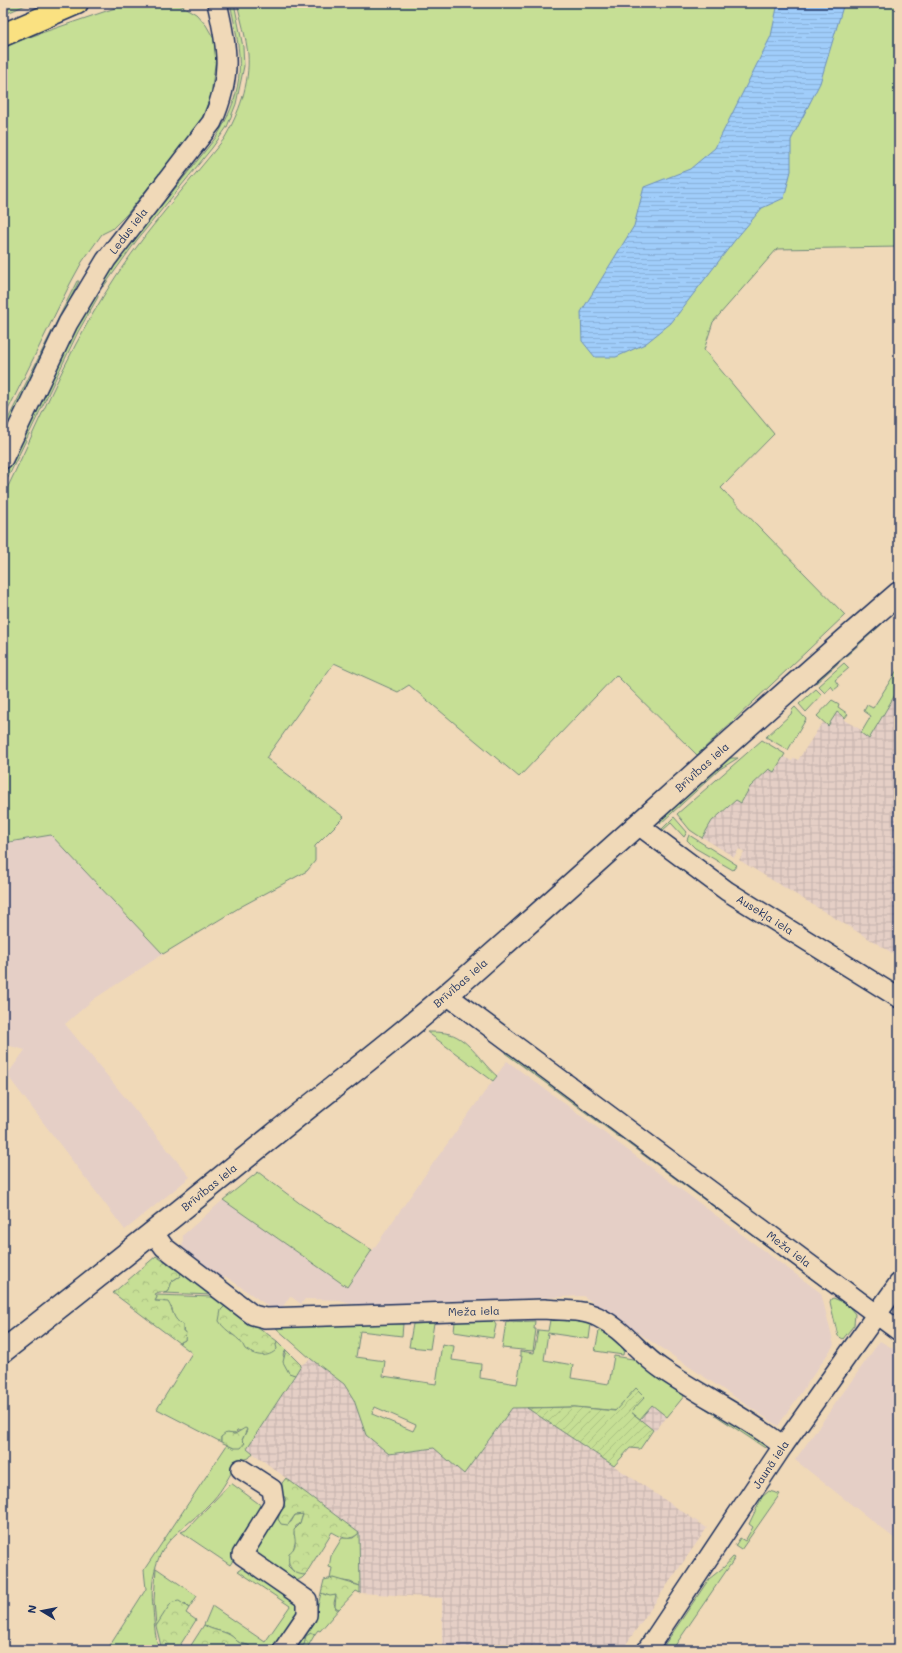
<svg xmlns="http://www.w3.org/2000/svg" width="902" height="1653" viewBox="0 0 902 1653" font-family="Mali,sans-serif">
<defs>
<pattern id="industrial-grid" width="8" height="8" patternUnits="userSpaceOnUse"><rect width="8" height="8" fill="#e5cfc6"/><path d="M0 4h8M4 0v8" fill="none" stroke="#c4b2ac"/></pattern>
<pattern id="forest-crowns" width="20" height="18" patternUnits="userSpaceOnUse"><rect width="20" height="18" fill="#c6df95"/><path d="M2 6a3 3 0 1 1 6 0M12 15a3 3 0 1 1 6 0" fill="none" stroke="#aac083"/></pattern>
<pattern id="garden-furrows" width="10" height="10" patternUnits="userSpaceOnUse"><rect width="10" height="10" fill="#c6df95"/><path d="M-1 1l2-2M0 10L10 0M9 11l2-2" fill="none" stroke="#aac083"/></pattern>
<pattern id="water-rules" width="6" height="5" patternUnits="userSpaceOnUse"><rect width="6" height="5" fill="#a0cdfa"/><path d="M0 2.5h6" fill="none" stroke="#89b0d9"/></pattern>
</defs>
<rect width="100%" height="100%" fill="#f0d9b8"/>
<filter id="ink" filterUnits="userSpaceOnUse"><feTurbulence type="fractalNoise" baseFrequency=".025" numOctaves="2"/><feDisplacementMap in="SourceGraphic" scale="8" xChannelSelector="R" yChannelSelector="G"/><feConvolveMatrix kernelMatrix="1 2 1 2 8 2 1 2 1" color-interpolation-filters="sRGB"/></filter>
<g filter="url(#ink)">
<g fill="#e5cfc6">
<polygon points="51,835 163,954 94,999 65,1024 190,1177 125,1230 7,1075 25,1050 3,1044 3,843"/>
<polygon points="507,1061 821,1293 834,1345 778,1426 583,1296 362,1306 339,1300 305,1299 301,1304 290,1296 280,1311 274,1307 272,1309 225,1276 220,1282 182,1254 183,1235 223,1200 347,1287 434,1162"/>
<polygon points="880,1341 899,1352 899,1542 795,1460"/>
</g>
<g fill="url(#industrial-grid)">
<polygon points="899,688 899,957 739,860 744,852 739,849 734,857 702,837 712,821 736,800 741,802 750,787 769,769 774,772 784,757 792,761 794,758 798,760 820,726 823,723 828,726 837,712 845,718 844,720 863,731 869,739"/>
<polygon points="319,1354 361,1396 366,1417 474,1461 511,1408 527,1408 707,1528 622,1650 442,1650 442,1598 360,1593 359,1533 246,1448 301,1365"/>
<polygon points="652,1405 667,1417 655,1431 640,1419"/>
</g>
<g fill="#c6df95" stroke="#70877a" fill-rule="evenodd">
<polygon points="3,3 30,3 3,15"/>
<polygon points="130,3 177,3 196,14 206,25 214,39 216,57 211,95 202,118 190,135 127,214 112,229 102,234 82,262 70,284 3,420 3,46"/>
<path d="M230 3H234L243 47 244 66 236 104 227 127 212 148 137 240 104 286 100 287 121 256 217 136C247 86 242 57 230 3Z"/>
<path d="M237 3H899V247L777 249 713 322 704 350 774 434 721 488 845 615 697 755 616 675 519 777 409 685 398 692 334 663 266 758 344 817 315 846V861L307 871 242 906 163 954 51 835 3 843V512L7 504 3 497C36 429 64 359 104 295 138 239 183 190 224 139 239 113 250 84 248 54 246 37 241 20 237 3Z"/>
<polygon points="77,281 79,281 3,438 3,429"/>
<polygon points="97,292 98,297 78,332 3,488 7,471 77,326"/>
<polygon points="877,624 882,624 816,683 813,681"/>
<polygon points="844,663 849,668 835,680 839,686 834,690 831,686 825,693 818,686"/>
<polygon points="899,667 899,688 869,739 861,733 871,716 864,711 867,705 873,708"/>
<polygon points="816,689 822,695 806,712 799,704"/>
<polygon points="832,700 839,704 838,707 848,714 845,718 837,712 828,726 817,716"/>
<polygon points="795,707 806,719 788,750 766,737 791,714 792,710"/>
<polygon points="762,740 785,754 774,772 769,769 750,787 741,803 736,800 712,821 702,838 690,830 677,814"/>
<polygon points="727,758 738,758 720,769 660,824 662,817"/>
<polygon points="674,817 687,832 684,837 671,823 662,831 661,830"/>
<polygon points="689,835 737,865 733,870 695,848 687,840"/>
<path d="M427 1032C435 1032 443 1032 450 1034 469 1039 482 1064 497 1076L493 1081Z"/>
<polygon points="505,1053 509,1054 848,1300 828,1291"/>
<polygon points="258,1172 302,1205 372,1250 347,1287 223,1200"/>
<polygon points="181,1273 184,1274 212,1295 163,1293 168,1292 172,1281 180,1276"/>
<path d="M156 1295 213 1297 218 1298 227 1304 230 1334 238 1337 243 1344 276 1345 277 1341 286 1350 283 1355 292 1374 295 1375 247 1448 253 1453 249 1458 237 1462C230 1475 223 1489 213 1500 202 1512 189 1522 177 1533 155 1552 150 1580 153 1608 154 1622 155 1636 159 1650H107L146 1589 144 1570 227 1445 234 1448 242 1440 247 1430 237 1431 235 1434 221 1437V1442L157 1409 192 1353 179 1343 185 1340 183 1325C175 1321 173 1316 172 1308L164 1301H155L157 1297Z"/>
<polygon points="833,1298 846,1303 855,1314 854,1325 843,1339 838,1336 830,1302 831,1299"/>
<polygon points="465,1320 493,1320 496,1325 493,1338 454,1332 455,1322"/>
<path d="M550 1320 576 1321 591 1324 589 1339 548 1333 544 1360 573 1365 571 1378 609 1384 614 1356 639 1360 767 1444 765 1448 685 1395 667 1417 652 1405 640 1419 631 1412 575 1407 512 1408 464 1474 434 1448 389 1454 366 1435 354 1400 344 1384 311 1359 276 1328 329 1323 403 1324 402 1336 360 1331 356 1357 385 1361 383 1376 436 1384 442 1344 454 1346 452 1360 481 1364 480 1378 517 1384 522 1356H520V1351L534 1353 538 1330 548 1331ZM375 1407 416 1425 413 1431 372 1414Z"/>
<polygon points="535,1321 534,1329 536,1329 533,1351 502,1348 506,1322"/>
<polygon points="434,1323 430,1349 409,1347 413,1324"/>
<polygon points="600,1326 625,1343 623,1355 595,1351"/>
<polygon points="231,1483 266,1509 230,1565 181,1532 186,1530"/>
<polygon points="769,1491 780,1494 741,1550 735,1546 740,1538 745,1541 753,1527 749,1524 762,1497"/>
<polygon points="282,1494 287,1499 285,1507 278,1519 282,1524 291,1522 295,1515 303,1514 300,1524 296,1526 294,1534 296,1540 288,1566 294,1572 305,1575 302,1578 294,1582 255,1554 254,1543"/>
<polygon points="359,1533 360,1586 350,1582 330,1579 332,1568 329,1567 331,1556 342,1538 353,1538"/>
<polygon points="733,1557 735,1558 672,1650 661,1650 709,1579 724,1567"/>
<path d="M244 1567 295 1596 301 1609 275 1650H254C249 1644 246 1645 240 1643 237 1642 234 1637 230 1635 221 1630 213 1631 204 1625L212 1606 265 1642 290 1606 238 1571Z"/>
<polygon points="156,1568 197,1596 189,1608 185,1604 170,1604 167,1612 156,1626 154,1601"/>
<polygon points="321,1593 326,1595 336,1595 334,1603 336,1609 339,1609 320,1631 318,1630 315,1634 311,1633 305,1638 306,1642 304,1645 292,1649 315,1618"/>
</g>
<g fill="url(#forest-crowns)" stroke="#70877a">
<path d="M156 1256 181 1273 180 1276 172 1281 168 1292H159L155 1294 157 1297 155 1301 168 1302C174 1311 172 1319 183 1325V1331L186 1332 185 1340 179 1343 113 1293Z"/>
<path d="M227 1304 277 1341 276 1345 277 1349C268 1359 255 1356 245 1349 240 1336 226 1333 219 1321L221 1310Z"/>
<polygon points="286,1350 301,1365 295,1375 289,1373 283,1362"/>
<polygon points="245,1428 247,1429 242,1440 245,1443 241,1448 234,1448 221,1442 221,1437 226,1433 235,1434"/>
<path d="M286 1478 359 1533C349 1542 343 1538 332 1532L305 1575C291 1574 287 1565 289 1553 299 1546 294 1539 294 1530L300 1524 303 1514 295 1515 288 1525 281 1524 278 1519 281 1510 285 1507 284 1503 286 1499 282 1494V1483Z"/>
<polygon points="333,1578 360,1586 360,1593 356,1591 339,1609 335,1607 336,1595 330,1596 321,1593 324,1580"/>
<path d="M179 1601 189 1608 186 1613 196 1620 177 1650H162L156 1626C159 1622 170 1603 173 1602 173 1602 179 1601 179 1601Z"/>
<path d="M204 1625C213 1631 221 1630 230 1635 234 1637 237 1642 240 1643 246 1645 249 1644 254 1650H188Z"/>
<polygon points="311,1633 315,1634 306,1650 291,1650 304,1645 306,1636"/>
</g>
<polygon fill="url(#garden-furrows)" stroke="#70877a" points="636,1388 645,1397 631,1412 653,1430 640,1449 630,1448 614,1466 527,1408 575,1407 615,1411"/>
<polygon fill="url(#water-rules)" stroke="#6b8ebc" points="778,3 844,3 820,83 791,140 791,171 784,198 762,208 735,240 671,323 645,344 616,357 595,357 582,341 581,312 634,226 644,187 690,169 715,148 771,36"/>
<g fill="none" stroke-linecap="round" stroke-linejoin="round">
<defs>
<g id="street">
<path id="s1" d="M3 459 68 323 106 260 212 122C232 77 228 49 217 3"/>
<path id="s2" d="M637 824 727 891 899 998"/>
<path id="s3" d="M447 995 899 1331"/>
<path id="s4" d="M153 1232 164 1247 253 1315 265 1318 544 1309C561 1311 582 1309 598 1317 625 1330 638 1353 662 1369 701 1396 745 1416 783 1446"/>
<polyline points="241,1469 272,1489 274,1503 242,1555 307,1600 307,1615 283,1650"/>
<path id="s5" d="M647 1650 783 1446 899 1283"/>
</g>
<g id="secondary">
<path id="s6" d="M3 1351C95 1280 185 1207 275 1134 333 1087 393 1042 449 993 600 861 747 724 899 593"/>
</g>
<polyline id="primary" points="3,35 77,3"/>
</defs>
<use href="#street" stroke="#1b2f5e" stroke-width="22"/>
<use href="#secondary" stroke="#1b2f5e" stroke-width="25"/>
<use href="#primary" stroke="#1b2f5e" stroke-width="25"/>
<use href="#street" stroke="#f0d9b8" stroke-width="19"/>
<use href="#secondary" stroke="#f0d9b8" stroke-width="22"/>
<use href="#primary" stroke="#fae181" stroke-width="22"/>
</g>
</g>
<g text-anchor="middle" stroke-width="3" stroke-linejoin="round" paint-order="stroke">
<g font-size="11" fill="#1b2f5e" stroke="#f0d9b8">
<text dy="4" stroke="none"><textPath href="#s1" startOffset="261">Ledus iela</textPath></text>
<text dy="4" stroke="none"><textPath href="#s6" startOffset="911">Brīvības iela</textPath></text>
<text dy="4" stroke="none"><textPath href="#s2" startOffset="157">Ausekļa iela</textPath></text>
<text dy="4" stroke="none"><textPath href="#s6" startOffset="587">Brīvības iela</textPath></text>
<text dy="4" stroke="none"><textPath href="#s6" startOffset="263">Brīvības iela</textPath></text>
<text dy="4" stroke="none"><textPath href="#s3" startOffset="426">Meža iela</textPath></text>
<text dy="4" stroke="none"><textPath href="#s4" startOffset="352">Meža iela</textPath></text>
<text dy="4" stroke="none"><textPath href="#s5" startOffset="223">Jaunā iela</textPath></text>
</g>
</g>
<rect width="902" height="1653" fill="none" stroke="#f0d9b8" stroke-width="16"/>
<rect x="8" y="8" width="886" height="1637" fill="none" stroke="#1b2f5e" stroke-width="1.5" filter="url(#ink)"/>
<g transform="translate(42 1611) rotate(280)" stroke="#f0d9b8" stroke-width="3" paint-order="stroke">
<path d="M0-3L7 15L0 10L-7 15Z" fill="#1b2f5e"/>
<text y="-6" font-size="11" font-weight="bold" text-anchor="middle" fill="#1b2f5e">N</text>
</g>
</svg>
